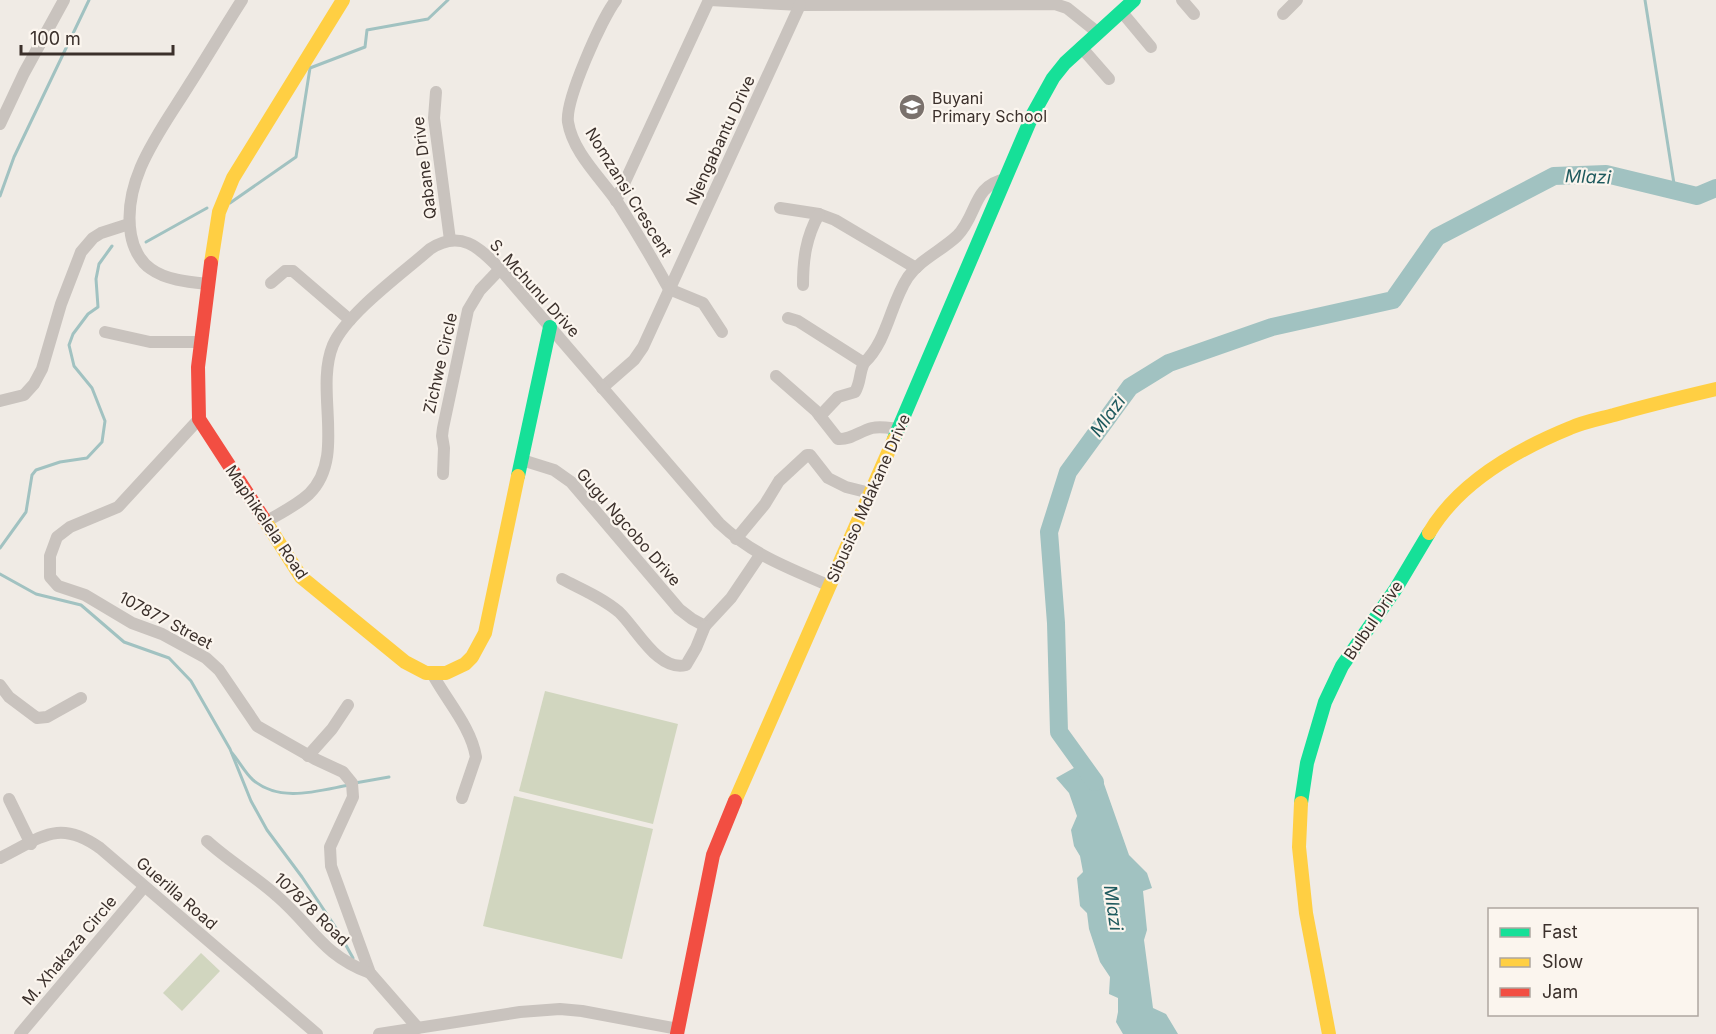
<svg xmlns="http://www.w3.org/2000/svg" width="1716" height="1034" viewBox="0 0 1716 1034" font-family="Inter,sans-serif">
<rect width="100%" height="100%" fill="#f0ebe5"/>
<g fill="#d1d6bf">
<polygon points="545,691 678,724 653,824 519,791"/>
<polygon points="514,796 653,829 622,959 483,926"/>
<polygon points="201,953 220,971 182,1011 163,993"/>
</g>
<polygon fill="#a1c2c1" points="1088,760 1103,781 1129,855 1147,873 1152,888 1143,891 1147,930 1144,940 1153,1008 1166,1014 1178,1034 1123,1034 1116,1022 1118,1012 1118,998 1109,994 1110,977 1100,962 1089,929 1087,913 1080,906 1077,878 1083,872 1080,856 1074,846 1071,830 1077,816 1069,793 1056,778"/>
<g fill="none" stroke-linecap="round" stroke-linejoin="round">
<g stroke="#a1c2c1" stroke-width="3">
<polyline points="1645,0 1675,190"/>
<polyline points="0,196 14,157 89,0"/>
<polyline points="230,203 296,157 310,68 365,47 367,30 428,19 448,0"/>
<polyline points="146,242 207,208"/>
<polyline points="0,548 26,512 32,475 36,470 60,462 87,458 102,442 105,421 92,388 74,366 69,345 73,334 88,314 98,307 96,279 99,264 112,246"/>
<polyline points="0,574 36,594 81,605 124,642 169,658 191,681 230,749 251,801 267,830 302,877 338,931 353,958"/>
<path d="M232 753C239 761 245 773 253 780 281 803 317 791 349 785"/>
<polyline points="355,783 389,777"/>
</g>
<polyline stroke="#a1c2c1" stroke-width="18" points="1095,782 1059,732 1056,623 1049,532 1068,472 1130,387 1169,363 1272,327 1393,300 1437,237 1554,176 1606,174 1697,196 1716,188"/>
<g stroke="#c9c3be" stroke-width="12">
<path d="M616 0C602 18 565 100 568 122 573 153 601 178 618 203 636 231 653 260 669 289"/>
<polyline points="710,0 800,5 1055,4 1067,8 1097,32"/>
<polyline points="1182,0 1194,14"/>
<polyline points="1121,11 1151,47"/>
<polyline points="1283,14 1297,0"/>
<polyline points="1081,47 1109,79"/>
<polyline points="436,92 434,118 450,240"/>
<polyline points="0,124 24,73 64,0"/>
<polyline points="616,201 709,0"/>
<polyline points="780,208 819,214 835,220 916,268"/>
<polyline points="271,283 285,271 293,271 350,320"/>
<path d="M208 284C189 282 166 280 151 269 140 262 133 247 131 235 121 179 162 129 189 85 207 57 224 28 242 0"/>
<path d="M803 285C803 259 806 237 819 214"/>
<polyline points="669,289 703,303 722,332"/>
<path d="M788 318 798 321 864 363C888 340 890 304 908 277 921 259 941 251 957 236 978 215 972 186 1005 179"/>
<polyline points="105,332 150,342 200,342"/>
<path d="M776 376 816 411 838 439C851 440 860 431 872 428 881 426 889 428 898 429"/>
<polyline points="602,388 634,360 643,347 800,5"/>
<polyline points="0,401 24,395 34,384 42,369 61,304 81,252 93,238 101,233 129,224"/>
<path d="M820 416 838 397 855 392C861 382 859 373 864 363"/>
<polyline points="199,419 118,507 70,527 57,537 50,556 50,577 58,586 85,595 132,623 162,634 206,658 219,670 257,726 315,759 343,772 352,783 353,797 330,847 331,866 370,973 418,1028"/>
<polyline points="522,460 554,470 571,482 679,609 692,619 705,626 731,598 760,555"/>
<polyline points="443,474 444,448 442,436 443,428 468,310 480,290 500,269"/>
<path d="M267 521C281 513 297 505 309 494 347 457 314 391 333 345 347 313 403 273 430 249 460 229 479 247 500 269L719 523C754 556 787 567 830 586"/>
<polyline points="736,539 765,504 779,481 807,455 810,455 828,478 846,487 870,493"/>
<path d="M562 579C581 589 603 598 619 612 637 629 658 672 686 665L696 648 705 626"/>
<path d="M433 675C447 701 471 727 476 757L462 798"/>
<polyline points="0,685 9,697 37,718 47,717 81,698"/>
<polyline points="308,756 332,729 348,705"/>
<polyline points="9,799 31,844"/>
<path d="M207 841C230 862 255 876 277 896 313 927 322 955 370 973"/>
<path d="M0 858C41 838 58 818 100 848L317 1034"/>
<polyline points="20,1034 144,887"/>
<polyline points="379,1034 520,1012 560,1009 582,1011 678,1029"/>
</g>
<g stroke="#16e098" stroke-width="14">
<polyline points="894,439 1033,114 1053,78 1065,63 1134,0"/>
<polyline points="518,476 550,327"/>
<polyline points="1301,803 1307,763 1325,702 1342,666 1395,590 1429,533"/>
</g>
<g stroke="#ffcf43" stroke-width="14">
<polyline points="211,263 219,212 233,178 343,0"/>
<polyline points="264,519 301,577 405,662 426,673 446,673 465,664 472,657 485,633 518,476"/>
<path d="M1429 533C1459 482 1516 450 1570 428 1583 422 1599 419 1614 415 1648 405 1682 397 1716 389"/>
<polyline points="735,801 894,439"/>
<polyline points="1301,803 1299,847 1306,913 1329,1034"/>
</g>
<g stroke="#f24e42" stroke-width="14">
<polyline points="211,263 198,367 199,419 264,519"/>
<polyline points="677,1034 713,855 735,801"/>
</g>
</g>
<defs>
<symbol id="school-disc" viewBox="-11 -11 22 22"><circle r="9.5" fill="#7a716c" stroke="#fbf5ee"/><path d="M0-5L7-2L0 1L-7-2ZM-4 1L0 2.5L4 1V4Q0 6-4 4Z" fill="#fff"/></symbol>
</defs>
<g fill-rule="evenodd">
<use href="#school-disc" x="897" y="92" width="30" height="30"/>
</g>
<g text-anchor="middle" stroke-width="4.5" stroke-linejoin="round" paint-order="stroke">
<g font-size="16" fill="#3b302b" stroke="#fbf5ee" text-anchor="start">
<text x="932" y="104">Buyani<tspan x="932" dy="18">Primary School</tspan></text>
</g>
<g font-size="16" fill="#3b302b" stroke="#fbf5ee">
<text transform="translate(720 140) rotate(-65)" y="6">Njengabantu Drive</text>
<text transform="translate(424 168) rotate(-97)" y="6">Qabane Drive</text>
<text transform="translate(629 192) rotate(58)" y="6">Nomzansi Crescent</text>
<text transform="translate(535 288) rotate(48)" y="6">S. Mchunu Drive</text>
<text transform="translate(440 363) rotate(-77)" y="6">Zichwe Circle</text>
<text transform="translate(868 498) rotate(-66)" y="6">Sibusiso Mdakane Drive</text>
<text transform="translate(267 522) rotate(56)" y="6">Maphikelela Road</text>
<text transform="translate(629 527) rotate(49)" y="6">Gugu Ngcobo Drive</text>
<text transform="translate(166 620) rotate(28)" y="6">107877 Street</text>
<text transform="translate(1373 620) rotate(-56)" y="6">Bulbul Drive</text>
<text transform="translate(177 893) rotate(41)" y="6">Guerilla Road</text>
<text transform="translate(312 909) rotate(44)" y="6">107878 Road</text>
<text transform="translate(69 950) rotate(-50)" y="6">M. Xhakaza Circle</text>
</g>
<g font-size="18" font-style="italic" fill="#1f5a5e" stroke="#fbf5ee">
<text transform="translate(1588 177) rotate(2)" y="6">Mlazi</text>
<text transform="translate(1108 416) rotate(-54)" y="6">Mlazi</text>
<text transform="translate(1113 908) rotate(82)" y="6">Mlazi</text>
</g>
</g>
<rect x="1488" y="908" width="210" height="108" fill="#fbf5ee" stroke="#aea6a0" stroke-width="1.5"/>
<rect x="1500" y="928" width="30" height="9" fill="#16e098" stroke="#aea6a0" stroke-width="1.5"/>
<text x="1542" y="938" font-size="18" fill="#3b302b">Fast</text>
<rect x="1500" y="958" width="30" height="9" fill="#ffcf43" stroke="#aea6a0" stroke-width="1.5"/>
<text x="1542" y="968" font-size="18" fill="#3b302b">Slow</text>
<rect x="1500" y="988" width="30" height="9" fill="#f24e42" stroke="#aea6a0" stroke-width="1.5"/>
<text x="1542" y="998" font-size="18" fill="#3b302b">Jam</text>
<path d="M21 45v9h152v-9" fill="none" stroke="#3b302b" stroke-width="3"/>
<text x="30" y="45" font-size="18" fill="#3b302b" stroke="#fbf5ee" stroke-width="4.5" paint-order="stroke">100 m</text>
</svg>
